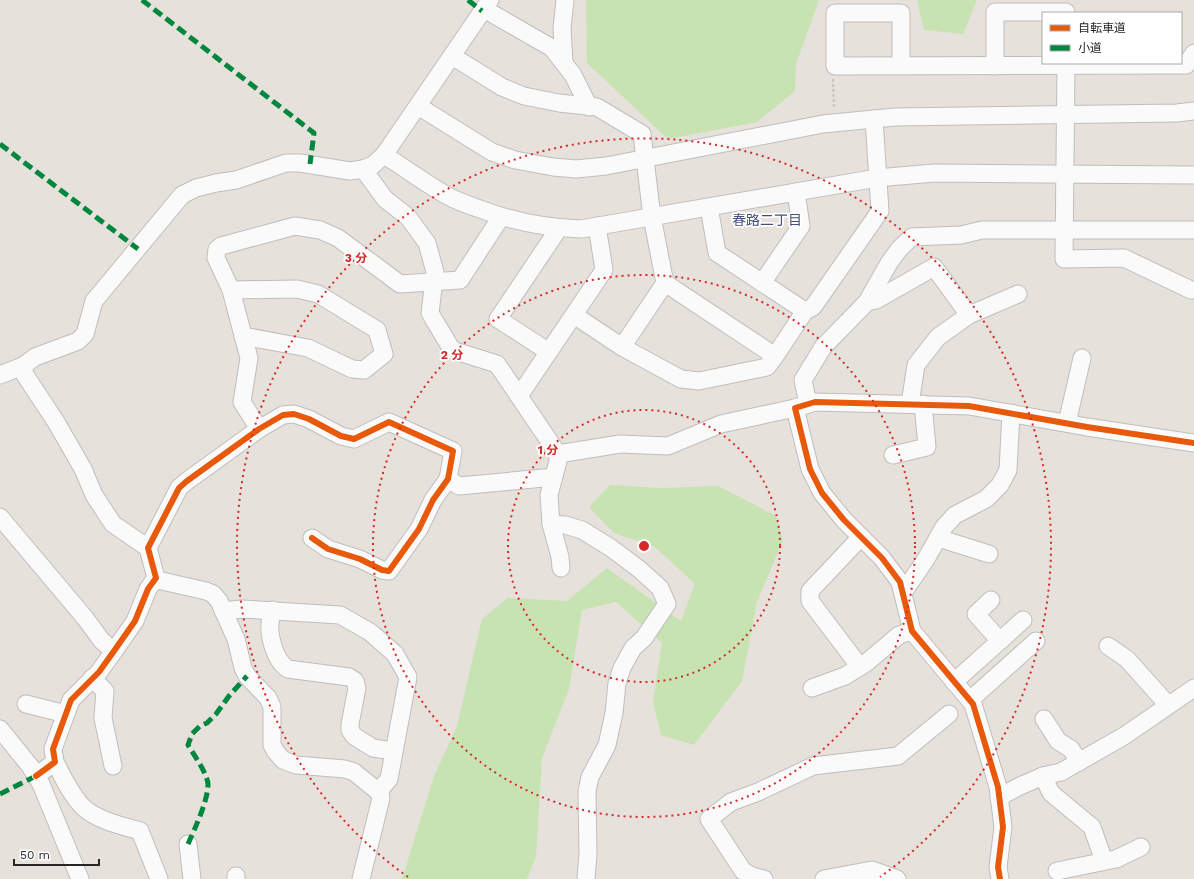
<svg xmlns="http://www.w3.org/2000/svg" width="1194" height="879" viewBox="0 0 1194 879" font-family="'Work Sans','Noto Sans JP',sans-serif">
<rect width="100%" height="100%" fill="#e6e1db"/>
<g fill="#c7e3b2">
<polygon points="586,0 819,0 796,64 795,91 757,122 668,139 587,63"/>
<polygon points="917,0 977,0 963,34 924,30"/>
<polygon points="610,485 661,488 718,486 776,516 783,540 757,602 742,681 694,745 661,735 653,702 662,643 616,602 582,610 569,689 542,758 536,856 527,879 402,879 434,776 457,726 482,619 508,598 567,601 607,568 681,621 695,584 655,547 614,533 589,507"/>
</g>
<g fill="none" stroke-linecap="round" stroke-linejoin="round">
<defs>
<g id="minor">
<polyline points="484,9 552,48 573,75 589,107"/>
<polyline points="452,56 502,87 524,96 559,103 597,107 642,134 652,217 665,283"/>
<polyline points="564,63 562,28 565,0"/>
<polyline points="1066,63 1064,259 1124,258 1191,290 1194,290"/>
<polyline points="901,66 901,13 835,13 835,66 1186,65 1194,53"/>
<polyline points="995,66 995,12 1066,12"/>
<polyline points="418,106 492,152 515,160 553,167 576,169 606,166 823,124 895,117 1177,113 1194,111"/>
<path d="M384 155C405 168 425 183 446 195 457 201 468 205 480 209 514 222 544 228 581 229L877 178 934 173 1194 175"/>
<polyline points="363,169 385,199 408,217 427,243 435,272 430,313 452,350 497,364 558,454 620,444 668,446 721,424 795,408"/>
<polyline points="762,283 801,226 796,192"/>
<polyline points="231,290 297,289 318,294 377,330 384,354 364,370 352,369 308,348 243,336"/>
<polyline points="867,302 876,300 934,267 969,315"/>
<polyline points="805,311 813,307 880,211 874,119"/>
<polyline points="574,315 622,347 665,283 775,356 805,311 717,253 709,207"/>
<polyline points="622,347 681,379 699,381 767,367 775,356"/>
<polyline points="549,352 498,319 559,228"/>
<polyline points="0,375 23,366"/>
<polyline points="519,396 604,270 597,226"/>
<polyline points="808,404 803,380 823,347 867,302 889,263 900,248 912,237 961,235 982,230 1194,230"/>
<polyline points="910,404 916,365 938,337 969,315 1018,294"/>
<polyline points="1067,423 1082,358"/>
<polyline points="259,429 242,402 249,358 231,290 216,258 217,249 221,246 295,226 320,230 338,238 400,284 460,280 501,217"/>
<polyline points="558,454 558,461 549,495 551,524 560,557 561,568"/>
<polyline points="893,455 927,447 923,404"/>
<polyline points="448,479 459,486 554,477"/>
<polyline points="0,517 85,618 102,641 114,651"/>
<polyline points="551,524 565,525 582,530 611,548 639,569 660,588 667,604 644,638 633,648 622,668 617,683 614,713 607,745 590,777 587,791 588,854 586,879"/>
<polyline points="938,538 989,554"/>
<polyline points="148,548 113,524 94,495 83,469 56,422 25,375 23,366 35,357 78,341 85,334 94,301 182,195 196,188 216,183 236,180 286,163 300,163 350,171 363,169 373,165 384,155 490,0"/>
<polyline points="156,578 162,581 206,591 213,594 219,601 236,639 243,668 247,676 268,698 272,707 272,745 276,752 283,760 296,765 345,769 354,772 380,793 381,798 361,879"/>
<polyline points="903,593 926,559 944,527 955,515 986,499 1000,485 1008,470 1011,413"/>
<polyline points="991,600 976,614 1000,641"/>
<path d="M272 610C271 617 269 626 270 633 272 645 277 662 288 669L349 677 355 681 357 688 350 724V730L354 736 373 748 394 751"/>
<polyline points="223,611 242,609 340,615 370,632 395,654 408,677 389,779 378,792"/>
<polyline points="1108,646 1127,659 1168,705"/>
<polyline points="860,667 810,601 810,591 861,537"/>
<polyline points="92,678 105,691 103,718 113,766"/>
<polyline points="954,682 1023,620"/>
<polyline points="812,688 845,676 866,663 899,635 912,631"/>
<polyline points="970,700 1036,641"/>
<polyline points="26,704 66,714"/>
<polyline points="1044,719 1058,741 1071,749 1079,762"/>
<polyline points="0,729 30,766 41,784 80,879"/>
<path d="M55 762C63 777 71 795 83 807 96 820 123 826 140 831L159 879"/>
<polyline points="36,776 55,762 53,749 71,700 99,672 114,651 135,621 148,589 156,578 148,548 179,488 187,481 259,429 283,415 294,414 309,419 341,436 354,439 389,422 453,451 448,479 433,500 419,529 389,571 382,570 360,559 328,549 312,538"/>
<polyline points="1043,776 1051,793 1092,827 1104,861"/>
<polyline points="999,797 1020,786 1043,776 1061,772 1124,736 1194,688"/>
<polyline points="188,844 192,879"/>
<polyline points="1057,871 1116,859 1141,847"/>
<polyline points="236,879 236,876"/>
<polyline points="764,879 752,876 743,871 709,819 731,802 758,792 813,766 898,756 949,714"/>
<polyline points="824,879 872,870 897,879"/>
<polyline points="1000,879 998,867 1003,827 998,787 973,704 912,631 900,582 882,558 844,520 822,493 810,469 795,408 815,402 969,406 1087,427 1194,443"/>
</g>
</defs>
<use href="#minor" stroke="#bfbdbd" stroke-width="19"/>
<polyline stroke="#c2c2c1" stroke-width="2" stroke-dasharray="3 2" stroke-linecap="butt" points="833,79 834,109"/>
<use href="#minor" stroke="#fbfafa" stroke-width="17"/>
<g stroke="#00873e" stroke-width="5" stroke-dasharray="10 5" stroke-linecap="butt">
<polyline points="142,0 314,133 310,164"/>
<polyline points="468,0 482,11"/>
<polyline points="0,144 138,249"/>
<polyline points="0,794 36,776"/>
<path d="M188 844C195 828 208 801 208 784 207 773 194 755 188 745L192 734 200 726 207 723 216 714 229 696 247 676"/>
</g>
<defs>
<g id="cycleway">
<polyline points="36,776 55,762 53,749 71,700 99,672 114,651 135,621 148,589 156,578 148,548 179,488 187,481 259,429 283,415 294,414 309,419 341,436 354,439 389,422 453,451 448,479 433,500 419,529 389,571 382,570 360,559 328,549 312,538"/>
<polyline points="1000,879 998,867 1003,827 998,787 973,704 912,631 900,582 882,558 844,520 822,493 810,469 795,408 815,402 969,406 1087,427 1194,443"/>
</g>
</defs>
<use href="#cycleway" stroke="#fff" stroke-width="8"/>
<use href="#cycleway" stroke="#e8590c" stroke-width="6"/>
</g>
<g fill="none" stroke="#d62828" stroke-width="2" stroke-dasharray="2 4">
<circle cx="644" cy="546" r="136"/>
<circle cx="644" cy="546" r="271"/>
<path d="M408 877A407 407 0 1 1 880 877"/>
</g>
<g text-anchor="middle" stroke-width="3.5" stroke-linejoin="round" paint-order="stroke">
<g font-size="14" fill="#475078" stroke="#fff">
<text x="767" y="225">春路二丁目</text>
</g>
</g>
<circle cx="644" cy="546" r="6" fill="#d62828" stroke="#fff" stroke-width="2"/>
<g font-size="12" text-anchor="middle" font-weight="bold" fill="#d62828" stroke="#fff" stroke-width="3.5" stroke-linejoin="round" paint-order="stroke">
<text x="356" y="262">3 分</text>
<text x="452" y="359">2 分</text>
<text x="548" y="454">1 分</text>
</g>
<rect x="1042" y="12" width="140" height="52" fill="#ffffff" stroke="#a9a9a9"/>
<rect x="1050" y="25" width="20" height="6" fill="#e8590c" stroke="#a9a9a9"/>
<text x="1078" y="32" font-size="12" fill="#272727">自転車道</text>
<rect x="1050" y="45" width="20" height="6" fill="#00873e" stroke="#a9a9a9"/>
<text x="1078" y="52" font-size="12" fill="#272727">小道</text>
<path d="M14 859v6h85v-6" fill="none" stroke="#272727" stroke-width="2"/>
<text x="20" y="859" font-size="12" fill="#272727" stroke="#ffffff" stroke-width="3" paint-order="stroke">50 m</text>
</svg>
